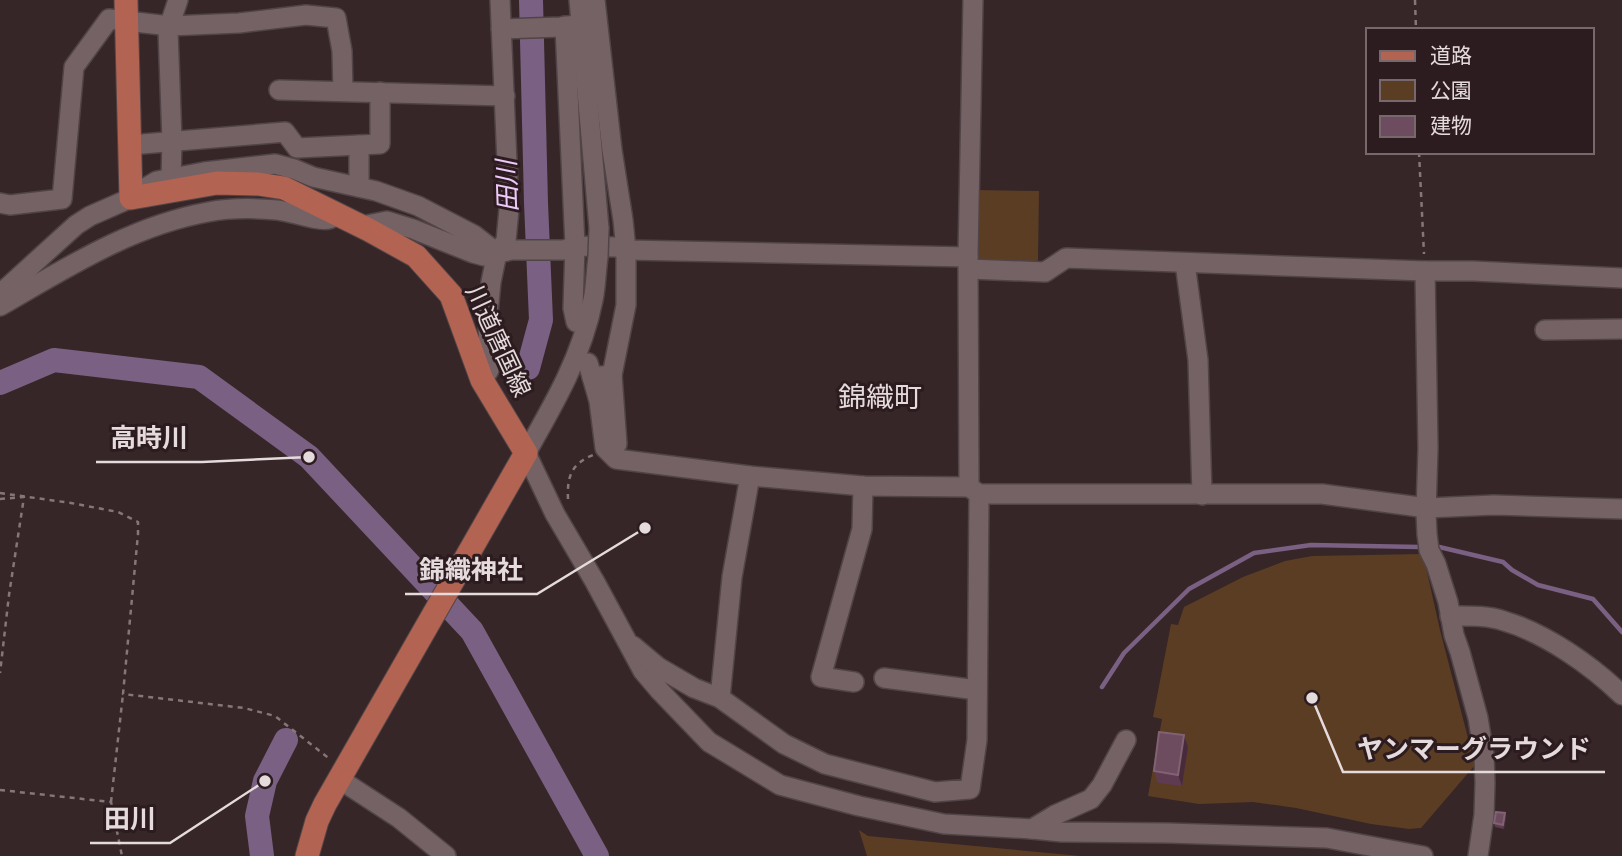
<svg xmlns="http://www.w3.org/2000/svg" width="1622" height="856" viewBox="0 0 1622 856" font-family="Cabin,'Noto Sans JP',sans-serif">
<rect width="100%" height="100%" fill="#362628"/>
<g fill="#5b3d23">
<polygon points="976,190 1039,191 1038,260 1034,265 973,262"/>
<polygon points="1423,554 1440,630 1475,765 1421,828 1409,829 1371,824 1296,808 1253,802 1199,804 1148,796 1162,719 1153,717 1171,624 1178,625 1184,607 1243,577 1285,561 1312,556"/>
<polygon points="859,830 868,836 1081,856 867,856"/>
</g>
<g fill="none" stroke-linecap="round" stroke-linejoin="round">
<g stroke="#7a6083" stroke-width="4.5">
<polyline points="1435,546 1503,562 1512,570 1538,585 1593,599 1622,632"/>
<polyline points="1102,687 1124,653 1189,589 1254,553 1311,545 1420,547"/>
</g>
<g stroke="#7a6083" stroke-width="24">
<polyline points="528,368 541,320 536,203 531,0"/>
<polyline points="0,383 54,360 199,377 309,457 472,631 597,856"/>
<polyline points="262,856 257,816 265,781 286,740"/>
</g>
<defs>
<g id="minor">
<polyline points="579,0 599,228"/>
<polyline points="565,26 575,246 573,308 576,322"/>
<polyline points="501,29 561,27 576,25"/>
<polyline points="279,90 505,96"/>
<polyline points="130,145 285,132 297,148 380,144 380,92"/>
<polyline points="359,145 359,187"/>
<polyline points="171,179 172,141 168,30 178,0"/>
<polyline points="144,196 147,187 157,181 204,172 275,164 294,169 313,177 376,191 418,206 474,235 497,253"/>
<polyline points="0,203 10,205 62,199 74,67 109,19 170,26 239,23 306,15 336,18 342,51 343,91"/>
<polyline points="362,226 387,221 413,229 473,253 484,256 512,250 564,250 575,246 617,247 626,250 968,257"/>
<path d="M598 257C596 271 596 286 593 300 582 356 554 404 526 453L555 514 595 582 643 671 660 691 709 742 780 785 859 806 944 824 1032 829 1062 832 1167 833 1327 838 1423 856"/>
<polyline points="1185,263 1198,360 1202,495"/>
<polyline points="969,269 1045,272 1066,258 1425,271 1473,271 1622,278"/>
<polyline points="1425,271 1428,448 1426,513 1427,534 1429,550 1436,564 1448,602 1454,635 1460,652 1478,718 1484,755 1485,783 1484,815 1478,856"/>
<polyline points="0,294 76,225 90,216 131,198"/>
<path d="M0 306C66 268 131 226 208 212 229 208 255 208 277 210 290 211 319 222 329 219 332 218 335 216 339 214"/>
<polyline points="1545,330 1622,329"/>
<polyline points="588,363 599,401 605,448 616,459 750,476 863,486 969,487 979,494 977,740 970,789 935,792 825,764 784,744 720,698 694,688 658,667 633,646"/>
<polyline points="612,375 617,444"/>
<polyline points="592,377 612,375 626,305 626,250 623,220 612,150 595,0"/>
<polyline points="482,380 489,370 488,313 491,282 497,253 506,241 509,209 500,0"/>
<polyline points="969,487 968,257 973,0"/>
<polyline points="979,494 1322,494 1427,508 1494,505 1622,509"/>
<path d="M1450 616C1468 616 1487 615 1504 621 1545 633 1591 665 1622 695"/>
<polyline points="884,678 977,690"/>
<polyline points="854,682 821,677 862,529 863,486"/>
<polyline points="720,698 732,577 750,476"/>
<polyline points="339,779 399,818 446,856"/>
<polyline points="1032,829 1055,815 1091,799 1102,785 1126,740"/>
</g>
<polyline id="major" points="126,0 131,198 217,183 258,184 284,188 369,230 416,256 451,295 482,380 526,453 325,804 317,821 307,856"/>
</defs>
<use href="#minor" stroke="#514446" stroke-width="22"/>
<use href="#major" stroke="#514446" stroke-width="25"/>
<g stroke="#857779" stroke-width="2.5" stroke-dasharray="5 5" stroke-linecap="butt">
<polyline points="1415,0 1416,30"/>
<polyline points="1419,152 1424,254"/>
<polyline points="0,493 71,503 118,512 138,522 138,534 123,694 244,708 275,716 331,760"/>
<polyline points="0,499 24,497 9,595 0,673"/>
<path d="M568 499C567 477 571 464 593 455"/>
<polyline points="0,790 111,802 122,856"/>
<polyline points="111,802 123,694"/>
</g>
<use href="#minor" stroke="#756265" stroke-width="19"/>
<use href="#major" stroke="#b36351" stroke-width="23"/>
<defs>
<polyline id="minor-bridge" points="598,257 599,228"/>
</defs>
<use href="#minor-bridge" stroke="#514446" stroke-width="22" stroke-linecap="butt"/>
<use href="#minor-bridge" stroke="#756265" stroke-width="19"/>
</g>
<g fill="#5e3b50">
<polygon points="1184,735 1188,747 1182,786 1158,783 1154,771"/>
<polygon points="1506,817 1504,829 1495,827 1494,823"/>
</g>
<g fill="#482b3a">
<polygon points="1184,735 1188,747 1182,786 1178,775"/>
<polygon points="1505,813 1506,817 1504,829 1503,825"/>
</g>
<g fill="#6d4c60" stroke="#806273" stroke-width="2">
<polygon points="1159,732 1184,735 1178,775 1154,771"/>
<polygon points="1496,812 1505,813 1503,825 1494,823"/>
</g>
<g text-anchor="middle" stroke-width="6" stroke-linejoin="round" paint-order="stroke">
<g font-size="24" fill="#e5dadc" stroke="#2c1c1f">
<text transform="translate(498 341) rotate(65)" y="8">川道唐国線</text>
</g>
<g font-size="26" font-style="italic" fill="#edcafa" stroke="#2c1c1f">
<text transform="translate(507 186) rotate(-92)" y="9">田川</text>
</g>
<g font-size="28" fill="#e5dadc" stroke="#2c1c1f">
<text x="880" y="407">錦織町</text>
</g>
</g>
<path fill="none" stroke="#e5dadc" stroke-width="2.5" d="M309 457L202 462H96M645 528L537 594H405M1312 698L1343 772H1605M265 781L170 843H90"/>
<g fill="#e5dadc" stroke="#2c1c1f" stroke-width="2.5">
<circle cx="309" cy="457" r="7"/>
<circle cx="645" cy="528" r="7"/>
<circle cx="1312" cy="698" r="7"/>
<circle cx="265" cy="781" r="7"/>
</g>
<g font-size="26" text-anchor="middle" font-weight="bold" fill="#e5dadc" stroke="#2c1c1f" stroke-width="6" stroke-linejoin="round" paint-order="stroke">
<text x="149" y="447">高時川</text>
<text x="471" y="579">錦織神社</text>
<text x="1474" y="758">ヤンマーグラウンド</text>
<text x="130" y="828">田川</text>
</g>
<rect x="1366" y="28" width="228" height="126" fill="#2c1c1f" stroke="#76686b" stroke-width="2"/>
<rect x="1380" y="51" width="35" height="10" fill="#b36351" stroke="#76686b" stroke-width="2"/>
<text x="1430" y="63" font-size="21" fill="#e5dadc">道路</text>
<rect x="1380" y="80" width="35" height="21" fill="#5b3d23" stroke="#76686b" stroke-width="2"/>
<text x="1430" y="98" font-size="21" fill="#e5dadc">公園</text>
<rect x="1380" y="116" width="35" height="21" fill="#6d4c60" stroke="#76686b" stroke-width="2"/>
<text x="1430" y="133" font-size="21" fill="#e5dadc">建物</text>
</svg>
